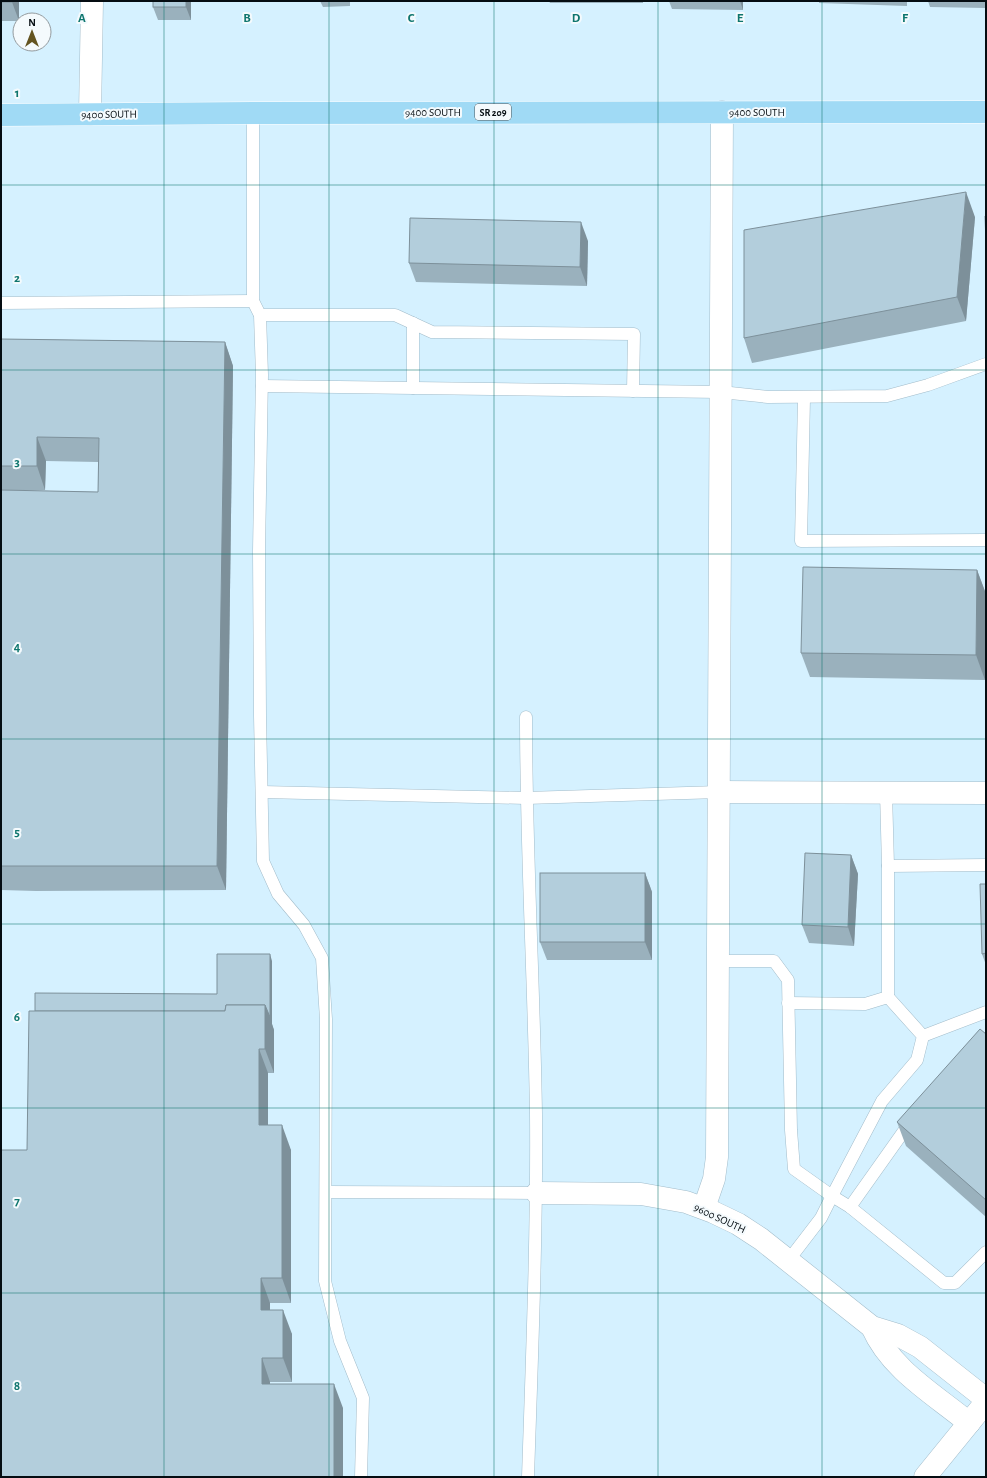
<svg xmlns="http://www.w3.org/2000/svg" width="987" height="1478" viewBox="0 0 987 1478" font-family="'Alegreya Sans',sans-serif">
<rect width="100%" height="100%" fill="#d5f1ff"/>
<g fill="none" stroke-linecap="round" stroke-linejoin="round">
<defs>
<g id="service">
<polyline points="253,113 253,301 260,315 262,375 259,551 260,716 263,861 278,894 304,925 322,958 326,1019 325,1281 340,1341 363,1398 361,1477"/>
<polyline points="1,303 253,301"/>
<polyline points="260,315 395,315 432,332 634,334 633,391"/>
<polyline points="413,323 413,388"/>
<polyline points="262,386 721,392 768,397 887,396 928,385 986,364"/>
<polyline points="804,398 801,541 986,540"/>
<path d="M526 717C526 850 534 982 536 1114 537 1235 532 1356 528 1477"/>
<polyline points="262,792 526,798 719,792"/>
<polyline points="888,866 986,865"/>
<polyline points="718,961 774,961 788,980 791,1130 794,1169 832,1196 821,1218 788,1261"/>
<polyline points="888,997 923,1036 917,1060 882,1101 832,1196 850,1207 944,1283 955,1283 986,1252"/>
<polyline points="788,1003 865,1004 888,997 888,866 886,792"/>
<polyline points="923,1036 986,1012"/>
<polyline points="326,1192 537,1193"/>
<polyline points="850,1207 911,1121"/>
</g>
<g id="minor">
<polyline points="90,114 92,1"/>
<polyline points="719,792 986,793"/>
<polyline points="537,1193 641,1194 686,1202 713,1212 738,1224 761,1239 872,1327 898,1335 920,1347 986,1399"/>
<polyline points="704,1208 714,1179 717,1157 722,112"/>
<path d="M872 1327C891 1370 934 1394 969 1423"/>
</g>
<polyline id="tertiary" points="925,1477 986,1402"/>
<polyline id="primary" points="1,115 253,113 986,112"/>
</defs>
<use href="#service" stroke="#a2bcca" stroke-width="13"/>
<use href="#minor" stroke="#a2bcca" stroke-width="23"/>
<use href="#tertiary" stroke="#a2bcca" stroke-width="23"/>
<use href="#primary" stroke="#fff" stroke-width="23"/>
<use href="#service" stroke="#fff" stroke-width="12"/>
<use href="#minor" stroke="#fff" stroke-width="22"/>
<use href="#tertiary" stroke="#fff" stroke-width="22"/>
<use href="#primary" stroke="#a0daf5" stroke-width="22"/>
</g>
<g fill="#9ab1bd">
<rect x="1" y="1" width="18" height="20"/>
<polygon points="191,1 191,20 158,20 153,7"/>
<polygon points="320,1 350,1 350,6 323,7"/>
<polygon points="549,1 643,1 643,3 550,3"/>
<polygon points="669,1 743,1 743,10 672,9"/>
<polygon points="819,1 907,1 907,6 819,3"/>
<polygon points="928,1 986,1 986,8 930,7"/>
<polygon points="975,217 966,321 752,363 744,338"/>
<polygon points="588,241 587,286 416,282 409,263"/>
<polygon points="1,339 225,342 233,366 226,890 36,891 1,890 1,490 98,492 98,462 46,461 45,490 1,490"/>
<polygon points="977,570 986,594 985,680 810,677 801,653"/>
<polygon points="851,855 858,874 854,946 809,943 802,925"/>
<polygon points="645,873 652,892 652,960 547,960 540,942"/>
<polygon points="986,884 986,965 982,954"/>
<polygon points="272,961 272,1024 274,1030 274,1073 268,1073 268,1125 291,1150 291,1303 270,1303 270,1310 292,1334 292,1382 270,1382 270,1384 343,1408 343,1477 27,1150 35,1011 217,994"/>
<polygon points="986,1034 986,1217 906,1146 897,1122"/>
</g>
<g fill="#7d909a">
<polygon points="12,1 19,1 19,21 12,2"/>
<polygon points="186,1 191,1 191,20 186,7"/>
<polygon points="740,1 743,1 743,10"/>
<polygon points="966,192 975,217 966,321 957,297"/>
<polygon points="581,222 588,241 587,286 580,267"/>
<polygon points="225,342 233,366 226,890 217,866"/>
<polygon points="37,437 46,461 45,490 37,466"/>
<polygon points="977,570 986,594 985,680 976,655"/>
<polygon points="851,855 858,874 854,946 848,927"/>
<polygon points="645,873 652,892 652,960 645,942"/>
<polygon points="270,954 272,961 272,1024 274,1030 274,1073 265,1049 265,1005"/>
<polygon points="259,1049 268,1073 268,1150 259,1125"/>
<polygon points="282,1125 291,1150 291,1303 282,1278"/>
<polygon points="261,1278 270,1303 270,1334 261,1310"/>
<polygon points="283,1310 292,1334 292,1382 283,1358"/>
<polygon points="262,1358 270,1382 270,1408 262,1384"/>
<polygon points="334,1384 343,1408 343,1477 334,1477"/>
</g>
<g fill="#b3cedc" stroke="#7d909a">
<rect x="1" y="1" width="11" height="1"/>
<rect x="153" y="1" width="33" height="6"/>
<polygon points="966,192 957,297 744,338 744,230"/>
<polygon points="985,216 986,216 986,244"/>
<polygon points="410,218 581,222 580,267 409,263"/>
<polygon points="1,339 225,342 217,866 1,866 1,490 98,492 99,438 37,437 37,466 1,466"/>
<polygon points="803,567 977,570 976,655 801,653"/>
<polygon points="805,853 851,855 848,927 802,925"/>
<rect x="540" y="873" width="105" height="69"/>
<polygon points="980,884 986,884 986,953 982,954"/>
<polygon points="217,954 270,954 270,1017 265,1005 226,1005 225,1011 35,1011 35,993 217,994"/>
<polygon points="226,1005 265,1005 265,1049 259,1049 259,1125 282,1125 282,1278 261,1278 261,1310 283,1310 283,1358 262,1358 262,1384 334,1384 334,1477 1,1477 1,1150 27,1150 29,1011 225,1011"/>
<polygon points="980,1029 986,1034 986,1200 897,1122"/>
</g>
<path fill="none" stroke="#0f766e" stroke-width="1" stroke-opacity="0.55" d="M164 1V1477M329 1V1477M494 1V1477M658 1V1477M822 1V1477M1 185H986M1 370H986M1 554H986M1 739H986M1 924H986M1 1108H986M1 1293H986"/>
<g text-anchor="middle" stroke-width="4" stroke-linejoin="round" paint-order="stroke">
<rect fill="#f4fafd" stroke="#4d5458" stroke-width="1" x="475" y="104" width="36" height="16" rx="3"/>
<g font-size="10" font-weight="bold" fill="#050d12">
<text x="493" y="116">SR 209</text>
</g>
<g font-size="11" fill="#050d12" stroke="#f4fafd">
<text x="433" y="116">9400 SOUTH</text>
<text x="757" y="116">9400 SOUTH</text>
<text transform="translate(109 114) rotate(-1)" y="4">9400 SOUTH</text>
<text transform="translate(720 1218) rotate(25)" y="4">9600 SOUTH</text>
</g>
</g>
<g font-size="13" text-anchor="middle" font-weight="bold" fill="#0f766e" stroke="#f4fafd" stroke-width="4" stroke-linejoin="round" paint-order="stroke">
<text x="82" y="22">A</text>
<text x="247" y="22">B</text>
<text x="411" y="22">C</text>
<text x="576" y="22">D</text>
<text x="740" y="22">E</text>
<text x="905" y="22">F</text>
<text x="17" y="97">1</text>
<text x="17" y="282">2</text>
<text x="17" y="466">3</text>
<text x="17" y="651">4</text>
<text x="17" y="836">5</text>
<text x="17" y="1021">6</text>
<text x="17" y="1205">7</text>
<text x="17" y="1390">8</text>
</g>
<rect width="987" height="1478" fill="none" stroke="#050d12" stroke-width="4"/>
<g transform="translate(32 32)"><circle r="19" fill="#f4fafd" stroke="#949b9f"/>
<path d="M0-3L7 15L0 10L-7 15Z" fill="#635421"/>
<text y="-6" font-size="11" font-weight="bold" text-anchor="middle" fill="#050d12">N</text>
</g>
</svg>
